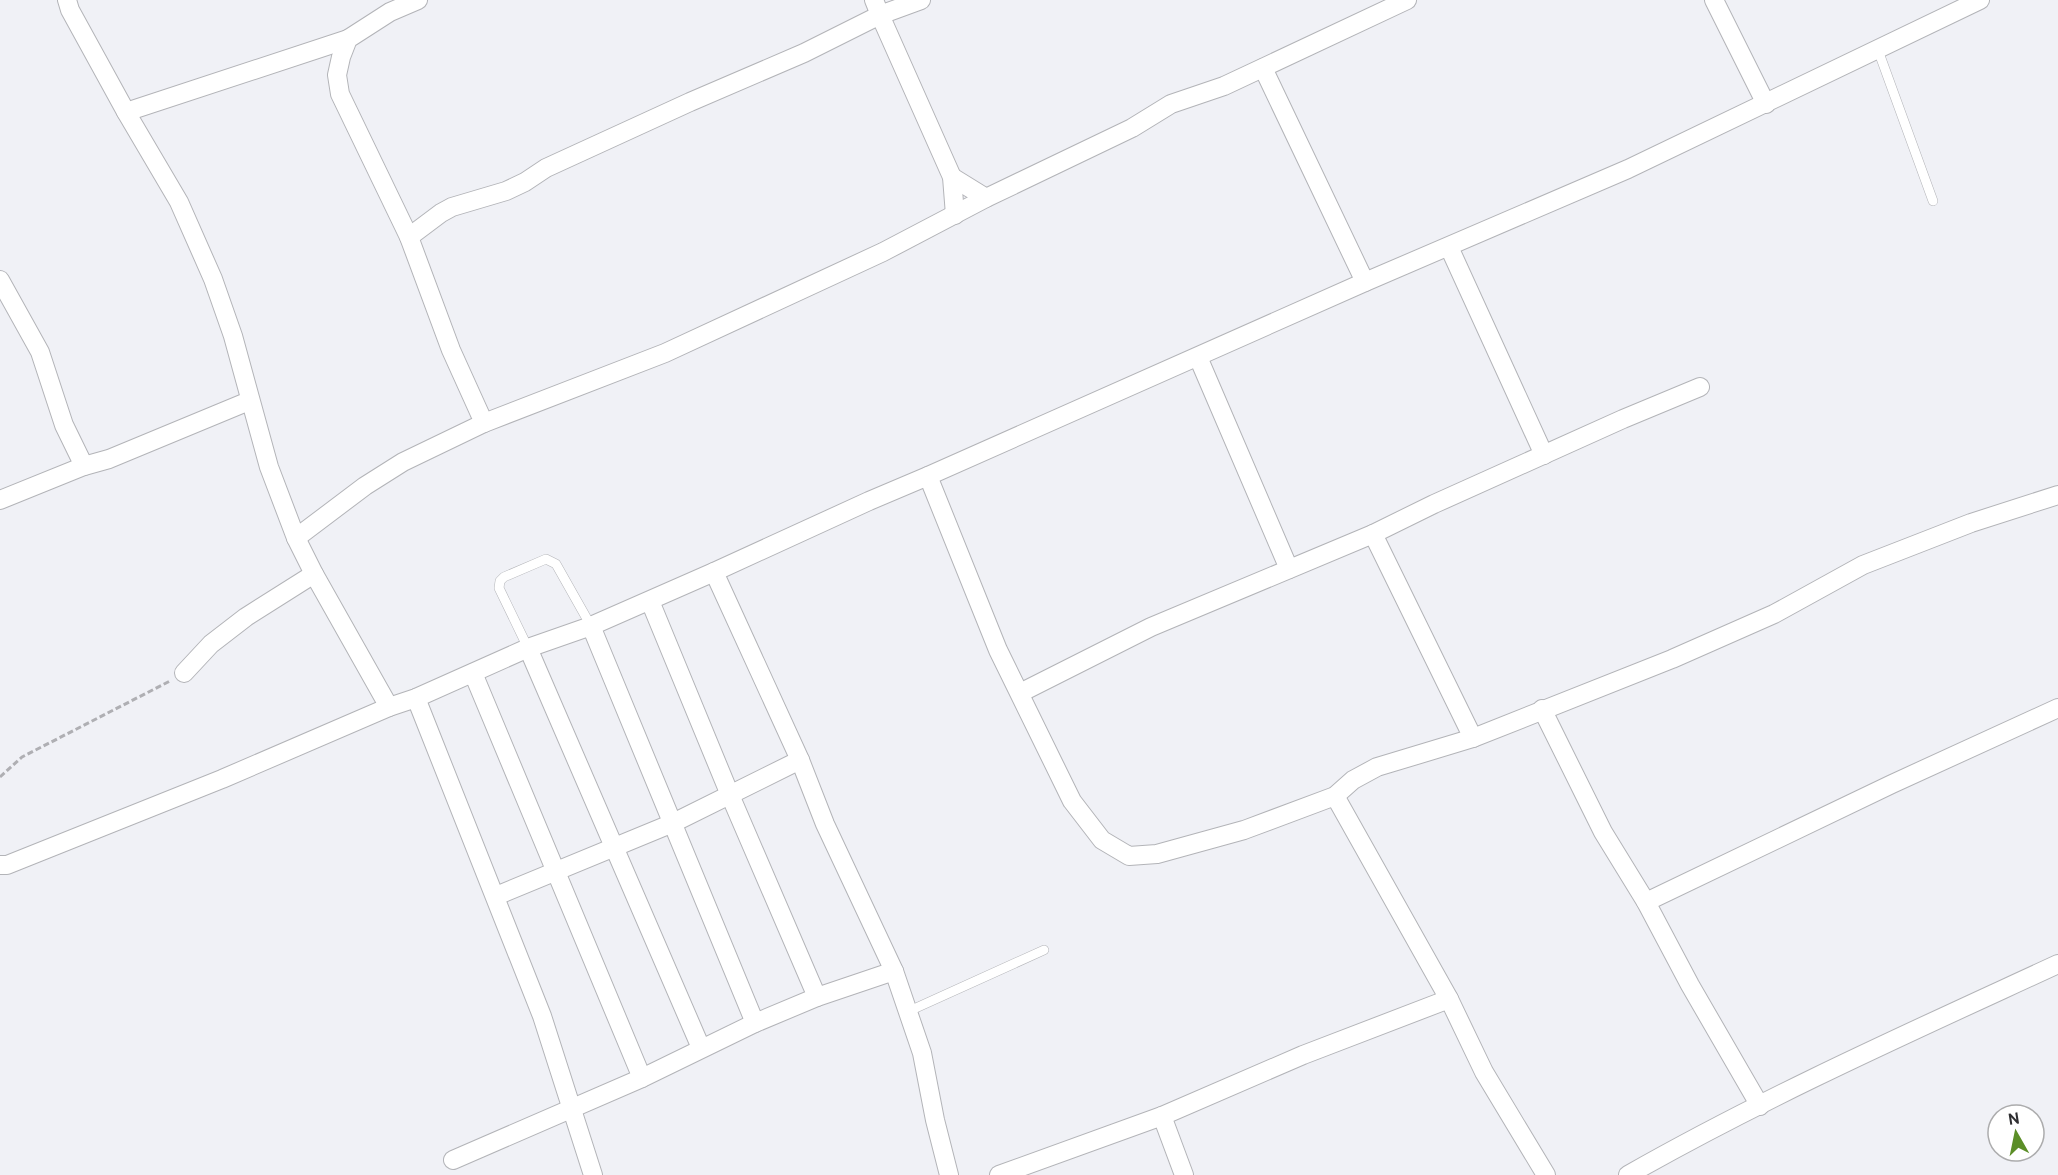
<svg xmlns="http://www.w3.org/2000/svg" width="2058" height="1175" viewBox="0 0 2058 1175" font-family="Overpass,sans-serif">
<rect width="100%" height="100%" fill="#f0f1f6"/>
<g fill="none" stroke-linecap="round" stroke-linejoin="round">
<defs>
<g id="service">
<polyline points="1878,50 1933,201"/>
<polyline points="528,648 499,588 500,581 504,577 546,559 556,564 591,626"/>
<polyline points="907,1012 1044,950"/>
</g>
<g id="minor">
<polyline points="67,0 70,10 126,112 179,202 213,279 233,336 269,467 296,538 314,574 389,707"/>
<polyline points="874,0 880,15 921,0"/>
<polyline points="1714,0 1766,104"/>
<polyline points="1263,68 1365,282"/>
<polyline points="126,112 348,39"/>
<polyline points="952,177 986,198"/>
<polyline points="409,237 441,213 452,207 506,191 525,182 546,168 690,102 804,53 880,15 952,177 955,215"/>
<polyline points="1449,247 1544,455"/>
<polyline points="0,280 40,352 64,425 84,466"/>
<polyline points="1198,357 1289,569"/>
<polyline points="484,423 665,353 883,252 986,198 1132,128 1171,104 1224,86 1407,0"/>
<polyline points="928,476 998,650 1072,801 1102,840 1129,856 1157,854 1244,830 1335,796 1353,780 1377,767 1473,738 1672,659 1774,614 1863,565 1971,523 2058,495"/>
<polyline points="0,500 84,466 109,459 249,401"/>
<polyline points="1373,534 1473,738"/>
<polyline points="296,538 365,486 403,462 484,423 451,350 409,237 340,94 337,75 341,57 348,39 390,12 418,0"/>
<polyline points="714,572 800,760 825,824 894,971 922,1053 935,1120 949,1175"/>
<polyline points="650,601 730,795 817,997"/>
<polyline points="591,626 755,1023"/>
<polyline points="528,648 701,1048"/>
<polyline points="184,673 211,644 246,617 314,574"/>
<polyline points="473,673 642,1078"/>
<polyline points="1020,693 1151,627 1373,534 1434,504 1623,419 1700,387"/>
<polyline points="416,698 542,1016 593,1175"/>
<polyline points="1542,709 1603,832 1646,902 1690,985 1760,1106"/>
<polyline points="1335,796 1449,999 1484,1072 1546,1175"/>
<polyline points="0,865 7,865 222,779 389,707 416,698 528,648 591,626 714,572 869,501 928,476 1365,282 1628,169 1980,0"/>
<polyline points="496,896 673,823 800,760"/>
<polyline points="1646,902 1892,784 2058,708"/>
<polyline points="1162,1116 1184,1175"/>
<polyline points="453,1160 642,1078 755,1023 817,997 894,971"/>
<polyline points="999,1175 1162,1116 1303,1055 1449,999"/>
<path d="M1628 1175C1767 1096 1913 1031 2058 964"/>
</g>
</defs>
<use href="#service" stroke="#b3b4b8" stroke-width="10"/>
<use href="#minor" stroke="#b3b4b8" stroke-width="20"/>
<polyline stroke="#afafb3" stroke-width="3" stroke-dasharray="6 3" stroke-linecap="butt" points="0,777 22,757 170,681"/>
<use href="#service" stroke="#fff" stroke-width="9"/>
<use href="#minor" stroke="#fff" stroke-width="18"/>
</g>
<g transform="translate(2016 1133) rotate(351)"><circle r="28" fill="#ffffff" stroke="#acacad" stroke-width="1.5"/>
<path d="M0-4.5L10 22L0 15L-10 22Z" fill="#5b8e27"/>
<text y="-9" font-size="16" font-weight="bold" text-anchor="middle" fill="#2f2f31">N</text>
</g>
</svg>
